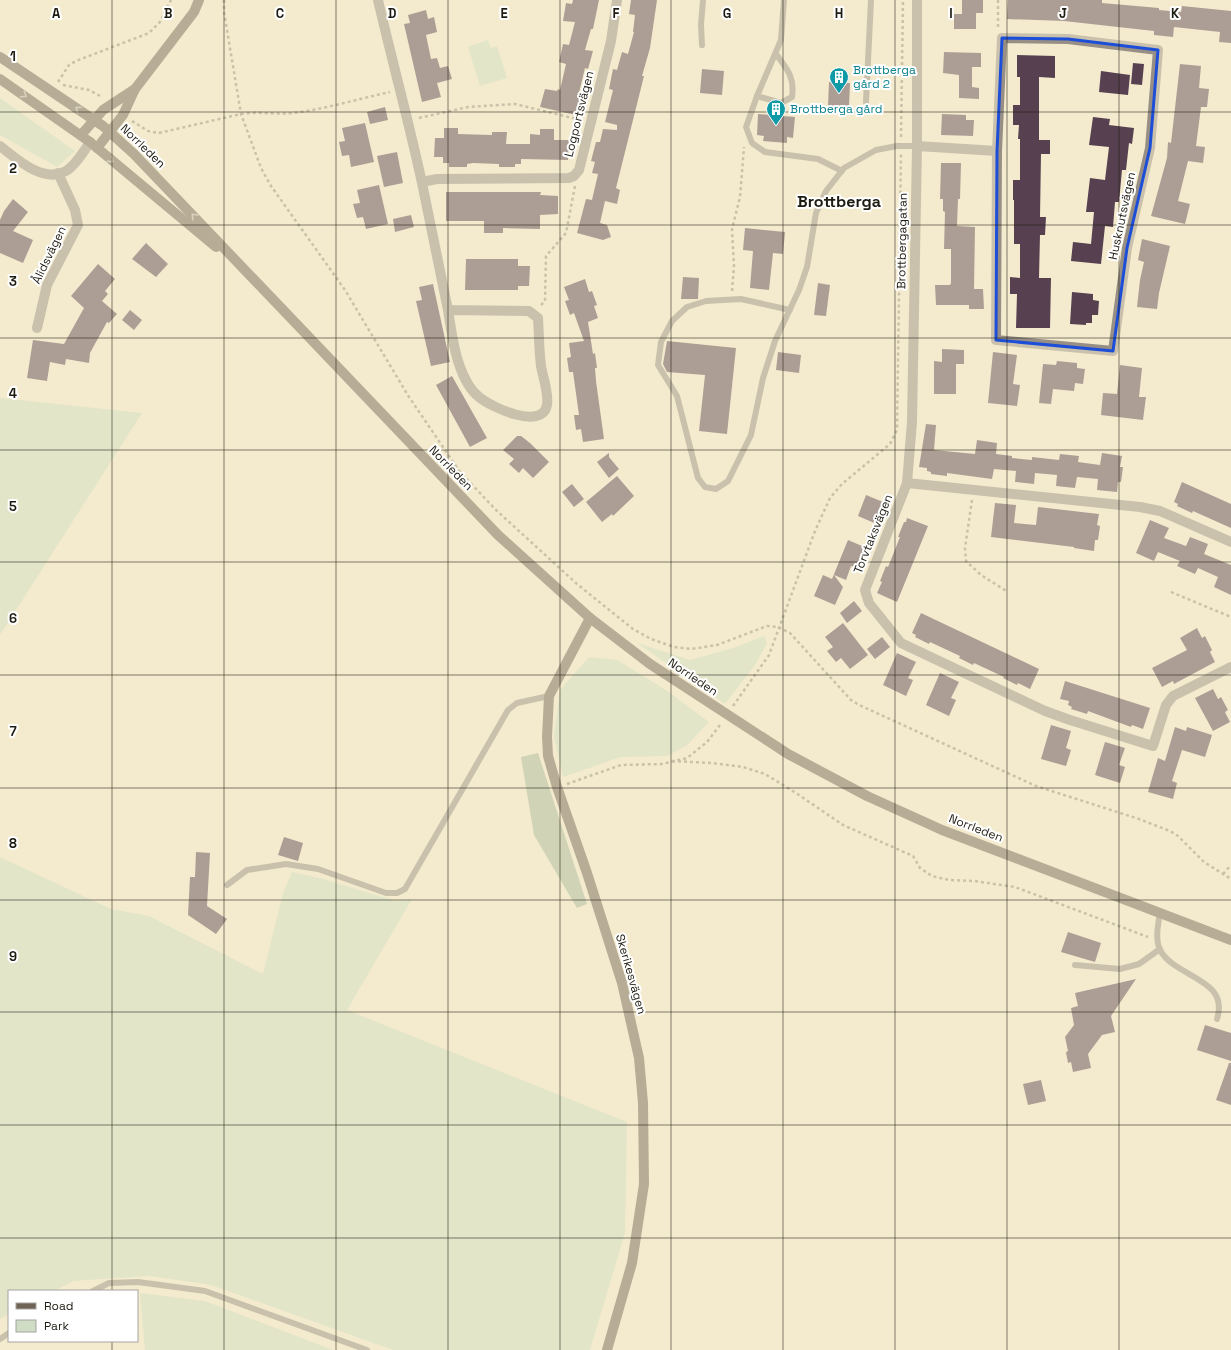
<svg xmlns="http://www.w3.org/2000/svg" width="1231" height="1350" viewBox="0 0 1231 1350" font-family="'Space Grotesk',sans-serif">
<rect width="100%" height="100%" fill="#f4ebce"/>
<g fill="#ceddc3">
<polygon points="488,40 491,48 497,46 507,78 480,86 468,47"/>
<polygon points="0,98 75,151 57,167 0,135"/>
<polygon points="0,398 142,413 0,635"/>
<polygon points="764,636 767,643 755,665 725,704 637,643 690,660 733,648"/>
<polygon points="589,657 617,660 666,690 709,722 686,746 667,756 621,757 563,777 554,736 560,690"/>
<polygon points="0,857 111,909 149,916 263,974 283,893 292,872 320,878 396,901 412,899 347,1010 627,1122 625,1233 590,1350 393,1350 211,1285 149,1276 73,1281 54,1291 9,1291 9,1314 0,1319"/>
<polygon points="140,1293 205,1301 333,1350 145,1350"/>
</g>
<polygon fill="#a5b698" points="538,753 587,904 577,908 534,835 521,757"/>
<g fill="#574150">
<polygon points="573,0 599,0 593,29 591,29 585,50 593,51 588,69 585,68 578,97 581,97 576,115 540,107 545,89 557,91 558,89 560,90 566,64 559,62 563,44 569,45 575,22 563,21 566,3 572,4"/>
<polygon points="631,0 657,0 650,48 642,76 644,76 616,188 620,190 617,204 605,201 600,223 607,225 611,237 603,240 577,233 586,199 592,200 598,174 592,173 595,162 591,161 596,142 600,142 603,129 617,130 617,125 605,122 613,90 609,89 613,69 617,70 622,52 628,54 634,32 633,32 635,15 629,14"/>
<polygon points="962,0 983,0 983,13 976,13 976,29 954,29 954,14 962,14"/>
<polygon points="1008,0 1102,0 1102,3 1159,8 1159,10 1181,12 1182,6 1231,11 1231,43 1219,42 1220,32 1174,27 1173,37 1154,35 1154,31 1064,21 1007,19"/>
<polygon points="426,10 428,19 434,17 437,32 426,35 431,59 437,58 440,68 448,66 452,79 437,83 441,97 422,102 404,24 410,23 408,15"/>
<polygon points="944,52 981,53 981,67 972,67 972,87 979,88 979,99 959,98 959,75 943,73"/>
<polygon points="1017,55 1055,56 1055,78 1039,77 1039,140 1050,140 1050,154 1041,154 1040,217 1046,217 1045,235 1040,235 1039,278 1051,278 1050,328 1016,328 1017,294 1010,294 1010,277 1020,278 1020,244 1014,244 1014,200 1013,200 1013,180 1020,180 1020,139 1018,139 1019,125 1013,125 1013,105 1020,105 1020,77 1017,77"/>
<polygon points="1133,63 1144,64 1142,85 1131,84"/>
<polygon points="1180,64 1201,66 1199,88 1209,89 1207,107 1201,107 1196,146 1205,147 1203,163 1188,161 1178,201 1190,204 1185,224 1151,216 1167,158 1168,142 1171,143"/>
<polygon points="702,69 724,71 722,95 700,93"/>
<polygon points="1101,71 1130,75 1128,95 1099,92"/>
<polygon points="829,82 850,83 849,107 828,106"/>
<polygon points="385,107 388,120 370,124 367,112"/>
<polygon points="758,114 795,117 793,138 787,137 787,143 763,141 764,136 757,135"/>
<polygon points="942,114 966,115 966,120 974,120 973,136 941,135"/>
<polygon points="1093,117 1110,119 1109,125 1134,128 1132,144 1129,143 1126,170 1122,170 1119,202 1115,202 1113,227 1105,226 1101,264 1071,261 1073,242 1091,244 1094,212 1086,212 1090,178 1105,180 1109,147 1089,145"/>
<polygon points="365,123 374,162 351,167 349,155 342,156 339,142 345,141 342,128"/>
<polygon points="444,128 458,128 458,134 492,135 492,132 507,132 506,144 530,144 530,134 540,135 540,129 554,129 554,140 569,140 568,160 521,159 521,164 515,164 515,167 499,167 499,164 473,163 467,164 467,167 449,167 449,163 443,163 443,157 434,157 435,138 444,138"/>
<polygon points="397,152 403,183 384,187 377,156"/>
<polygon points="941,163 961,163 960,199 958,199 957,226 975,227 974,289 983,289 984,309 969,309 969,305 936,305 935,285 950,285 951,283 951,249 944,249 945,212 943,211 943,199 940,199"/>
<polygon points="379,185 388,224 366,229 363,217 357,218 353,204 360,203 357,190"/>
<polygon points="446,192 541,192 540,195 558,196 558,214 540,215 540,229 503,228 503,233 484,233 484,221 446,221"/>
<polygon points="13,199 28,212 13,231 33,240 23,263 0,253 0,220 4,211"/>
<polygon points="411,215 414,227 395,232 393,219"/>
<polygon points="745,228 785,232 783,254 773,253 769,290 750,288 753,251 743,250"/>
<polygon points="1142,239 1170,246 1159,293 1157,309 1137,307 1140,280 1144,262 1138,260"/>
<polygon points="146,243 168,264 156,277 132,259"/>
<polygon points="466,259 518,259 518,266 530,266 529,286 518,286 518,290 465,290"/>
<polygon points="98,264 115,279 105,291 108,294 102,301 117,314 109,323 107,322 90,353 89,363 66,359 65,365 50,362 47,381 27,378 33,340 64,344 84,308 71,296"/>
<polygon points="683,277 699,278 698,299 681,299"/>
<polygon points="585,279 589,292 592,291 597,305 594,306 598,318 588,322 593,354 595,353 597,368 595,368 596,381 604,439 583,442 581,429 576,430 574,415 579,415 573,372 569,372 567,358 571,357 569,343 584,341 574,313 570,315 565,301 569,300 564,287"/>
<polygon points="818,283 830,285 826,316 814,315"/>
<polygon points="433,284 450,362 431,366 416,301 422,300 419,287"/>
<polygon points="1072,292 1093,294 1093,300 1099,301 1098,315 1092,315 1092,323 1086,323 1086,325 1070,324"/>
<polygon points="130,310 142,320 134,330 122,320"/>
<polygon points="667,341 736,348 727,434 699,431 705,375 667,372 663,364"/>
<polygon points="942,349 964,350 964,364 956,364 956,394 934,394 934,361 942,362"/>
<polygon points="778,352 801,355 799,373 776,370"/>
<polygon points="993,352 1017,355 1013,384 1020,385 1017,406 988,403"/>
<polygon points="1057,361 1077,363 1077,368 1085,369 1083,384 1075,383 1074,391 1053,389 1051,404 1039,403 1043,364 1056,365"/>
<polygon points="1120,365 1142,368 1139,397 1146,397 1143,420 1101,415 1103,393 1117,394"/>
<polygon points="452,376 487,438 470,447 436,385"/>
<polygon points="926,424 936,425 934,450 975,454 977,440 997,443 996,454 1012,456 1012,458 1032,460 1032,457 1059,460 1060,454 1079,456 1078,462 1100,465 1102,453 1122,456 1120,467 1123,467 1121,482 1118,482 1117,492 1097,490 1098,479 1077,477 1075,488 1056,486 1057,475 1035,473 1034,484 1015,482 1016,471 994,469 992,479 947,473 947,476 931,474 931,472 927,471 927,468 919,467"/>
<polygon points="517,436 521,436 530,443 549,462 533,478 523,468 519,473 509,464 514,459 503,450"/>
<polygon points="609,453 609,457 619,469 609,478 597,462"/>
<polygon points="617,476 634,496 613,516 612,514 602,522 586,502"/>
<polygon points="1182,482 1231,504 1231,528 1193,511 1192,513 1177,506 1178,504 1174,502"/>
<polygon points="572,484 584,499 574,507 562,492"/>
<polygon points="866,495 888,504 879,525 858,516"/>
<polygon points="995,503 1016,505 1014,523 1036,525 1038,507 1099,514 1097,525 1100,526 1098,540 1095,540 1094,551 1074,548 1074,547 991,537"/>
<polygon points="907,518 928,526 897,602 877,593 882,582 880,581 886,566 888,567 900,537 898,537 904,522 906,522"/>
<polygon points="1150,520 1169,528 1164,538 1186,546 1190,537 1208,544 1204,554 1231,565 1231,595 1214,587 1218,577 1198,568 1195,574 1177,566 1180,561 1158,552 1154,561 1136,553"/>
<polygon points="848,540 869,549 861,570 851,566 846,580 834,575 843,587 835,605 814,596 823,575 832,579"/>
<polygon points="854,601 862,611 847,623 840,613"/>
<polygon points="921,613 1039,669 1030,689 1018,683 1017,685 1003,678 1004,677 974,663 973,665 959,658 960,656 930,642 929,644 915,637 916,635 912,633"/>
<polygon points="843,623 868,655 850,669 841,658 836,662 827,651 833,647 825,637"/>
<polygon points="1197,628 1202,638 1205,636 1212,650 1210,652 1215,662 1174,684 1173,681 1162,687 1152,668 1187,650 1180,638"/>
<polygon points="882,637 890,647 875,659 867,649"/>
<polygon points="897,653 916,662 908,678 913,680 906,696 883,685"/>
<polygon points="940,673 959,682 951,698 956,700 949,716 926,705"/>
<polygon points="1065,681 1150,708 1143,729 1132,725 1131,727 1088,711 1087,714 1071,709 1072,707 1068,705 1069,701 1060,699"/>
<polygon points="1213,689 1218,699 1221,697 1228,710 1225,712 1230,722 1213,731 1195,698"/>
<polygon points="1051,725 1071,731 1066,748 1071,750 1066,766 1041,759"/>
<polygon points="1175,727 1186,731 1187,727 1212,735 1205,757 1182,750 1172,781 1177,783 1173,799 1148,792 1158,758 1165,761"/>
<polygon points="1105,742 1125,748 1119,765 1125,767 1120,783 1095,775"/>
<polygon points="284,837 303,843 298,861 278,855"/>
<polygon points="196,852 210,853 207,906 227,919 216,934 188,915 190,877 195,877"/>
<polygon points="1068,932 1101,943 1095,962 1061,952"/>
<polygon points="1136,979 1111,1016 1115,1032 1102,1035 1088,1054 1091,1068 1073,1072 1071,1062 1068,1063 1066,1052 1068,1051 1065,1037 1074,1025 1071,1008 1078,1006 1075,993"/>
<polygon points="1205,1025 1231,1033 1231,1061 1197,1050"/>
<polygon points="1229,1063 1231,1063 1231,1105 1216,1100"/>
<polygon points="1041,1080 1046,1101 1028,1105 1023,1084"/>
</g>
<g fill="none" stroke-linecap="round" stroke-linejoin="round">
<g stroke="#96907b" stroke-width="2.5" stroke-dasharray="3 3" stroke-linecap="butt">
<polyline points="224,0 224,12 241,114 261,168 271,186 345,290 409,397 460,472 496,510 577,584 633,629 651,639 674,647 691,649 717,645 767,626 778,627 790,633 851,700 859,705 1036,786 1139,819 1170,831 1178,836 1204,862 1231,879"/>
<polyline points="998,0 998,27"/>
<polyline points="58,82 69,65 76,61 149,33 160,22 171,0"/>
<polyline points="63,85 89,90 102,97"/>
<polyline points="419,118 468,107 515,104 581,120"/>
<path d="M132 121 148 131 159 133 241 114C258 111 275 115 293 113 325 109 358 99 390 92"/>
<polyline points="901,137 903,0"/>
<polyline points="732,291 734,266 732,229 740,197 744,147"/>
<polyline points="541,305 545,301 546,256 566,233 575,186"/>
<polyline points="972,500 965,548 966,561 981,575 1008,592"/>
<polyline points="1171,592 1231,617"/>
<polyline points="733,706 769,655 815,531 830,498 842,484 890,444 897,430 901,154"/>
<polyline points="672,761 712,763 743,767 765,774 796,793 843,825 913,856 920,868 932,876 949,880 974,881 1015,887 1148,937"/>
<polyline points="567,784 621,765 662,764 687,758 707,742 720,725"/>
<polyline points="1223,874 1231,865"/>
</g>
<g stroke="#978f85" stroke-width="6">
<polyline points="702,45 701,25 703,0"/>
<path d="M776 54C787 69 795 77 792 97L781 103 757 96 781 40 784 0"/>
<polyline points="757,96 746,127 752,143 765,152 818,159 842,171"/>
<polyline points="866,102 871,0"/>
<polyline points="790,310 741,299 706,301 687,307 672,321 661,342 658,365 677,396 698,478 705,487 716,489 728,481 751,435 763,378 775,341 799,290 807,267 816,213 826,191 844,168 876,150 897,146 917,146"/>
<polyline points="227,885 247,870 286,864 318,869 386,893 397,893 405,889 508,710 517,703 549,696"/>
<path d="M1160 913C1158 924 1155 939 1160 950 1175 978 1230 978 1217 1019"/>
<polyline points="1075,965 1120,969 1139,964 1160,949"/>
<polyline points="93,1291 109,1283 138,1282 205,1291 367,1350"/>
<polyline points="0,1339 9,1333"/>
</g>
<g stroke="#978f85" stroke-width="10">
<path d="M378 0C392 61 409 122 422 183 431 225 439 268 448 310 451 328 453 347 459 364 463 376 469 389 479 397 491 407 542 431 547 405 549 393 543 378 541 366 539 350 539 334 538 318L529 311 448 310"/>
<path d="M0 146C17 159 43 184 66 171 76 165 84 151 90 142"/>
<polyline points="917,146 997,151 996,340 1113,351 1127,248 1150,148 1158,50 1068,39 1002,38 997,151"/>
<polyline points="422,182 437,179 569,178 574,176 579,170 611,41 617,0"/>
<polyline points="37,328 47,285 78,225 75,210 58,173"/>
<polyline points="907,483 912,422 917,146 917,0"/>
<polyline points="1231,542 1160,511 1140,507 907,483 865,590 869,603 901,643 1045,711 1070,720 1153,746 1166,705 1173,696 1231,667"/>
</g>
<g stroke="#6e6355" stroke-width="10">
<polyline points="0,57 103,126 134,154 498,535 590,618 650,664 788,754 867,796 942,830 1231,940"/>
<polyline points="0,79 90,142 216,247"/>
<polyline points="81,135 103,110 135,89"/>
<polyline points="97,148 123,115 135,89 194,12 199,0"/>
<polyline points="590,618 549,696 547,737 548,756 557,787 587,873 622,983 639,1058 643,1103 644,1184 632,1263 607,1350"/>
</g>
</g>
<defs><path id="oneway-chevron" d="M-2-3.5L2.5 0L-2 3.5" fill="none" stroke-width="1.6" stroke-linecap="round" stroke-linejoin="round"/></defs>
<g stroke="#b6b1aa">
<use href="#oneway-chevron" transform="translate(24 95) rotate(34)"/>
<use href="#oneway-chevron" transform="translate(78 109) rotate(-146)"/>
<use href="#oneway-chevron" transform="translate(111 160) rotate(40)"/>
<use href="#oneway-chevron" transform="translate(194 216) rotate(-133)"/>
</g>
<path d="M0 0H1231V1350H0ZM1002 38 1068 39 1158 50 1150 148 1127 248 1113 351 996 340 997 151Z" fill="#f4ebce" fill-opacity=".55" fill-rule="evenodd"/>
<path fill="none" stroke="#1d4ed8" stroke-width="3" stroke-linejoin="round" d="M1002 38 1068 39 1158 50 1150 148 1127 248 1113 351 996 340 997 151Z"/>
<path fill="none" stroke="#1e1b11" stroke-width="1" stroke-opacity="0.55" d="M112 0V1291M224 0V1350M336 0V1350M448 0V1350M560 0V1350M671 0V1350M783 0V1350M895 0V1350M1007 0V1350M1119 0V1350M0 112H1231M0 225H1231M0 338H1231M0 450H1231M0 562H1231M0 675H1231M0 788H1231M0 900H1231M0 1012H1231M0 1125H1231M0 1238H1231M112 1341V1350"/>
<defs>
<symbol id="building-pin" viewBox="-11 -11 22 30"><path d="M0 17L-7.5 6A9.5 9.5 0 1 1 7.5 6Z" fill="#0f9aa8" stroke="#fff"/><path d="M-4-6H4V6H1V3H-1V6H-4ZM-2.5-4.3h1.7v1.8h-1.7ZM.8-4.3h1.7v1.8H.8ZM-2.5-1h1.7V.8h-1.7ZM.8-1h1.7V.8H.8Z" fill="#fff"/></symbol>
</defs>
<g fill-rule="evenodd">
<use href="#building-pin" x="828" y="66" width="22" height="30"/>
<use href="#building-pin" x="765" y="98" width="22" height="30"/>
</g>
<g text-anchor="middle" stroke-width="4" stroke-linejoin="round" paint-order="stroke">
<g font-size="12" fill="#0d838f" stroke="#fff" text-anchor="start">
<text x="853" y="74">Brottberga<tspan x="853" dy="14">gård 2</tspan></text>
<text x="790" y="113">Brottberga gård</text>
</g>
<g font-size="12" fill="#1e1b11" stroke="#fff">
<text transform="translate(579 114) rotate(-76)" y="4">Logportsvägen</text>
<text transform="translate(143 146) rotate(44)" y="4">Norrleden</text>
<text transform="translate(1122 216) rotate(-78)" y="4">Husknutsvägen</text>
<text transform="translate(902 241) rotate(-89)" y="4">Brottbergagatan</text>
<text transform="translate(49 255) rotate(-64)" y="4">Ålidsvägen</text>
<text transform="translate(451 468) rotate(46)" y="4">Norrleden</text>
<text transform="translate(873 534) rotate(-68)" y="4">Torvtaksvägen</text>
<text transform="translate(693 677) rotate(34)" y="4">Norrleden</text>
<text transform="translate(976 828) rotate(21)" y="4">Norrleden</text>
<text transform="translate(631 974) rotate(74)" y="4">Skerikesvägen</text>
</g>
<g font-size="16" font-weight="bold" fill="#1e1b11" stroke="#fff">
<text x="839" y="207">Brottberga</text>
</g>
</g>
<g font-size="13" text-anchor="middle" font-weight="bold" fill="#1e1b11" stroke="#fff" stroke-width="4" stroke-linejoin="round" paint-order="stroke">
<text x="56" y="18">A</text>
<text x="168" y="18">B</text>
<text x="280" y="18">C</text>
<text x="392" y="18">D</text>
<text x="504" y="18">E</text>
<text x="616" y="18">F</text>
<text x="727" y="18">G</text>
<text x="839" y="18">H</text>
<text x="951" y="18">I</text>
<text x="1063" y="18">J</text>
<text x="1175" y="18">K</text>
<text x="13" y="61">1</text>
<text x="13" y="173">2</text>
<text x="13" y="286">3</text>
<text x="13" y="398">4</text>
<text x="13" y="511">5</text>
<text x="13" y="623">6</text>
<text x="13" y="736">7</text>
<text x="13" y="848">8</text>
<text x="13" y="961">9</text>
</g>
<rect x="8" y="1290" width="130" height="52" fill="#ffffff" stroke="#a5a4a0"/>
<rect x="16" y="1303" width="20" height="6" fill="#6e6355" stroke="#a5a4a0"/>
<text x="44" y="1310" font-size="12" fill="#1e1b11">Road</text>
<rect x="16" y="1320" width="20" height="12" fill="#ceddc3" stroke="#a5a4a0"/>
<text x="44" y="1330" font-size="12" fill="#1e1b11">Park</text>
</svg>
